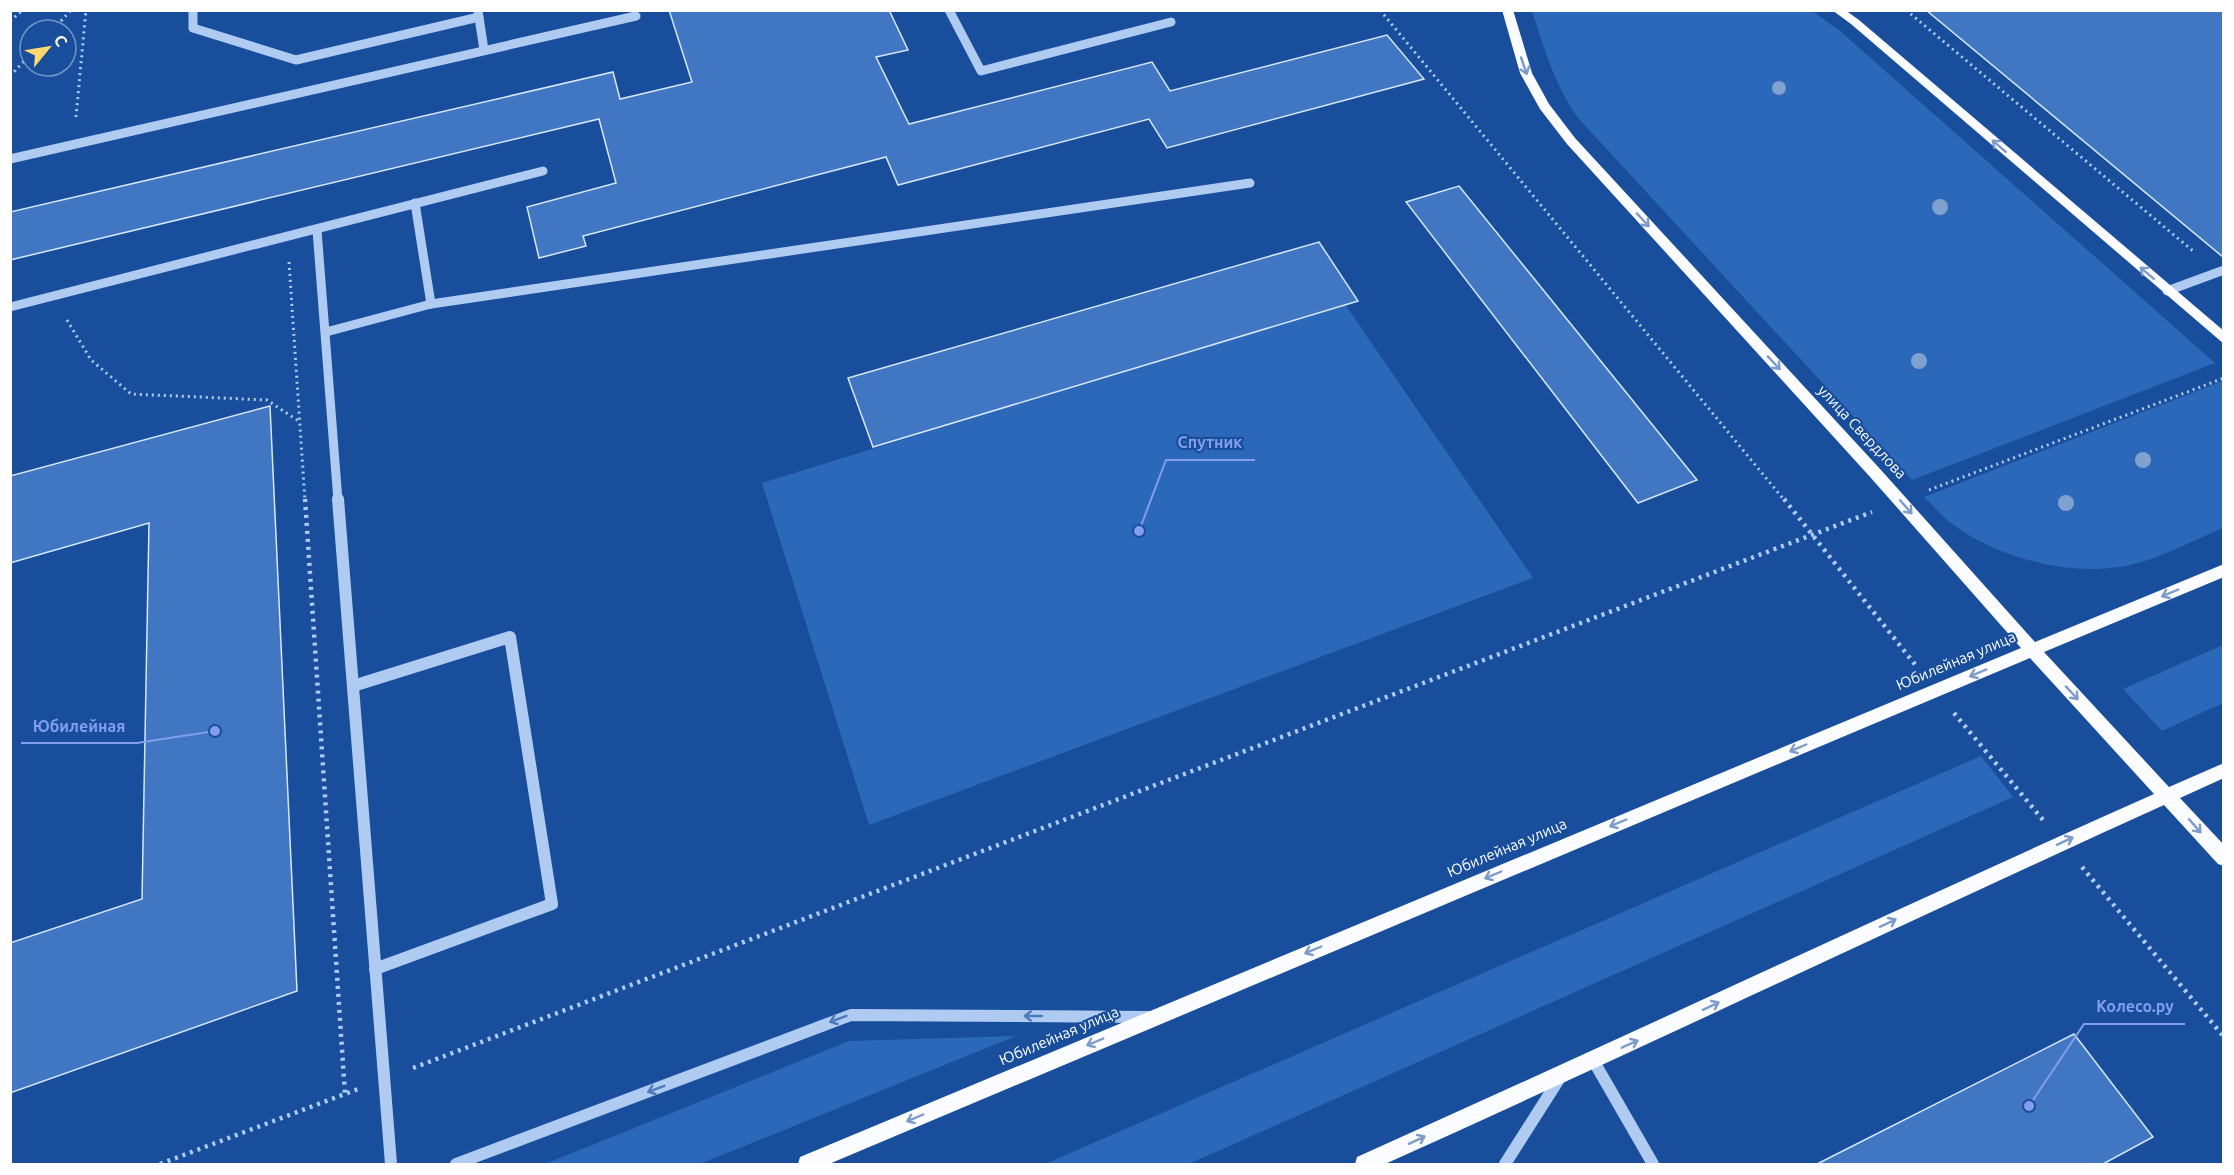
<svg xmlns="http://www.w3.org/2000/svg" width="2234" height="1175" viewBox="0 0 2234 1175" font-family="Ubuntu,sans-serif">
<rect width="100%" height="100%" fill="#184e9c"/>
<g fill="#2c68b9">
<path d="M1532 11H1812L1839 30 2215 363 1912 480 1578 118C1554 84 1545 50 1532 11Z"/>
<polygon points="1344,303 1533,578 869,825 762,483"/>
<path d="M2223 381V528C2196 539 2167 555 2138 563 2078 580 1995 559 1947 520 1939 513 1932 504 1924 497Z"/>
<polygon points="2223,645 2223,703 2162,731 2123,689"/>
<polygon points="1981,756 2013,797 1189,1164 1045,1164"/>
<polygon points="1016,1036 700,1164 545,1164 849,1041"/>
</g>
<g fill="#4177c2" stroke="#d6e7fc" stroke-width="1.5">
<polygon points="669,10 889,10 908,50 876,57 909,124 1152,62 1170,91 1387,35 1424,79 1167,148 1149,119 898,185 886,157 583,236 586,246 539,258 527,207 616,183 599,119 10,260 10,212 613,72 620,99 692,82"/>
<polygon points="1926,10 2223,10 2223,257"/>
<polygon points="1459,186 1697,480 1638,503 1406,202"/>
<polygon points="1319,242 1358,301 873,447 848,378"/>
<polygon points="270,406 297,991 10,1093 10,943 142,899 149,523 10,563 10,476"/>
<polygon points="2074,1034 2153,1137 2103,1164 1817,1164"/>
</g>
<g fill="none" stroke-linecap="round" stroke-linejoin="round">
<g stroke="#afcbf2" stroke-width="3" stroke-dasharray="2 4" stroke-linecap="butt">
<polyline points="1380,10 1785,501"/>
<polyline points="1906,10 2193,251"/>
<polyline points="10,21 23,10"/>
<polyline points="53,30 71,10"/>
<polyline points="10,76 30,55"/>
<polyline points="76,117 86,10"/>
<polyline points="289,262 305,501"/>
<polyline points="67,320 91,360 131,394 267,400 300,422"/>
<polyline points="1929,490 2224,378"/>
</g>
<g stroke="#afcbf2" stroke-width="4.5" stroke-dasharray="3 5" stroke-linecap="butt">
<polyline points="305,499 345,1094"/>
<polyline points="1784,499 1917,667"/>
<polyline points="1954,713 2043,820"/>
<polyline points="2082,867 2224,1037"/>
<polyline points="413,1068 1872,512"/>
<polyline points="160,1164 358,1089"/>
</g>
<g stroke="#afcbf2" stroke-width="9">
<polyline points="193,10 193,28 296,60 479,17"/>
<polyline points="949,10 981,71 1171,22"/>
<polyline points="478,11 484,50"/>
<polyline points="10,159 636,16"/>
<polyline points="415,203 431,304"/>
<polyline points="317,230 338,501"/>
<polyline points="2167,291 2224,270"/>
<polyline points="10,307 543,171"/>
<polyline points="326,332 431,304 1250,183"/>
</g>
<g stroke="#afcbf2" stroke-width="12">
<polyline points="338,499 391,1164"/>
<polyline points="353,686 510,637 552,904 375,969"/>
<polyline points="1593,1060 1653,1164"/>
<polyline points="456,1164 851,1015 1151,1017"/>
<polyline points="1505,1164 1561,1076"/>
</g>
<g fill="#fafcff" fill-rule="evenodd">
<path d="M1502 10H1513L1532 73 1549 104 1575 138 1881 470 2035 642 2224 564V577L2044 652 2169 787 2224 763V778L2180 798 2224 845V866L2218 864 2164 805C1904 923 1645 1047 1385 1164H1355L1357 1157C1623 1038 1887 913 2154 794L2030 658 829 1164H798L800 1157 2021 648 1871 478 1567 144 1540 109 1520 73Z"/>
<polygon points="1832,10 1845,10 1859,20 2224,331 2224,344 1851,24"/>
</g>
</g>
<g fill="#80a2d1">
<circle cx="1779" cy="88" r="7"/>
<circle cx="1940" cy="207" r="8"/>
<circle cx="1919" cy="361" r="8"/>
<circle cx="2143" cy="460" r="8"/>
<circle cx="2066" cy="503" r="8"/>
</g>
<defs><path id="oneway-shaft" d="M-6 0H5M1.5-3L5.5 0L1.5 3" fill="none" stroke-width="1.6" stroke-linecap="round" stroke-linejoin="round" transform="scale(1.5)"/></defs>
<g stroke="#7e9cc9">
<use href="#oneway-shaft" transform="translate(1524 66) rotate(71)"/>
<use href="#oneway-shaft" transform="translate(1999 146) rotate(-139)"/>
<use href="#oneway-shaft" transform="translate(1643 220) rotate(47)"/>
<use href="#oneway-shaft" transform="translate(2147 273) rotate(-139)"/>
<use href="#oneway-shaft" transform="translate(1774 363) rotate(47)"/>
<use href="#oneway-shaft" transform="translate(1906 507) rotate(49)"/>
<use href="#oneway-shaft" transform="translate(2170 593) rotate(157)"/>
<use href="#oneway-shaft" transform="translate(1978 673) rotate(157)"/>
<use href="#oneway-shaft" transform="translate(2072 693) rotate(47)"/>
<use href="#oneway-shaft" transform="translate(1798 748) rotate(157)"/>
<use href="#oneway-shaft" transform="translate(1618 823) rotate(157)"/>
<use href="#oneway-shaft" transform="translate(2195 826) rotate(49)"/>
<use href="#oneway-shaft" transform="translate(2065 841) rotate(-25)"/>
<use href="#oneway-shaft" transform="translate(1493 875) rotate(157)"/>
<use href="#oneway-shaft" transform="translate(1888 923) rotate(-25)"/>
<use href="#oneway-shaft" transform="translate(1313 950) rotate(157)"/>
<use href="#oneway-shaft" transform="translate(1711 1006) rotate(-25)"/>
<use href="#oneway-shaft" transform="translate(1095 1042) rotate(157)"/>
<use href="#oneway-shaft" transform="translate(1630 1044) rotate(-24)"/>
<use href="#oneway-shaft" transform="translate(915 1118) rotate(157)"/>
<use href="#oneway-shaft" transform="translate(1417 1140) rotate(-25)"/>
</g>
<g stroke="#4d7aba">
<use href="#oneway-shaft" transform="translate(1033 1016) rotate(-180)"/>
<use href="#oneway-shaft" transform="translate(838 1019) rotate(159)"/>
<use href="#oneway-shaft" transform="translate(656 1089) rotate(159)"/>
</g>
<g text-anchor="middle" stroke-width="4.5" stroke-linejoin="round" paint-order="stroke">
<g font-size="15" fill="#fff" stroke="#184e9c">
<text transform="translate(1862 432) rotate(47)" y="5">улица Свердлова</text>
<text transform="translate(1956 661) rotate(-23)" y="5">Юбилейная улица</text>
<text transform="translate(1507 848) rotate(-23)" y="5">Юбилейная улица</text>
<text transform="translate(1059 1036) rotate(-23)" y="5">Юбилейная улица</text>
</g>
</g>
<path fill="none" stroke="#839eea" stroke-width="2" d="M1139 531L1166 460H1255M215 731L137 743H21M2029 1106L2084 1024H2185"/>
<g fill="#839eea" stroke="#184e9c" stroke-width="2">
<circle cx="1139" cy="531" r="6"/>
<circle cx="215" cy="731" r="6"/>
<circle cx="2029" cy="1106" r="6"/>
</g>
<g font-size="16" text-anchor="middle" font-weight="bold" fill="#839eea" stroke="#184e9c" stroke-width="4.5" stroke-linejoin="round" paint-order="stroke">
<text x="1210" y="448">Спутник</text>
<text x="79" y="732">Юбилейная</text>
<text x="2135" y="1012">Колесо.ру</text>
</g>
<rect width="2234" height="1175" fill="none" stroke="#ffffff" stroke-width="24"/>
<g transform="translate(48 48) rotate(60)"><circle r="28" fill="#184e9c" stroke="#7495c4" stroke-width="1.5"/>
<path d="M0-4.5L10 22L0 15L-10 22Z" fill="#ffd970"/>
<text y="-9" font-size="16" font-weight="bold" text-anchor="middle" fill="#ffffff">С</text>
</g>
</svg>
